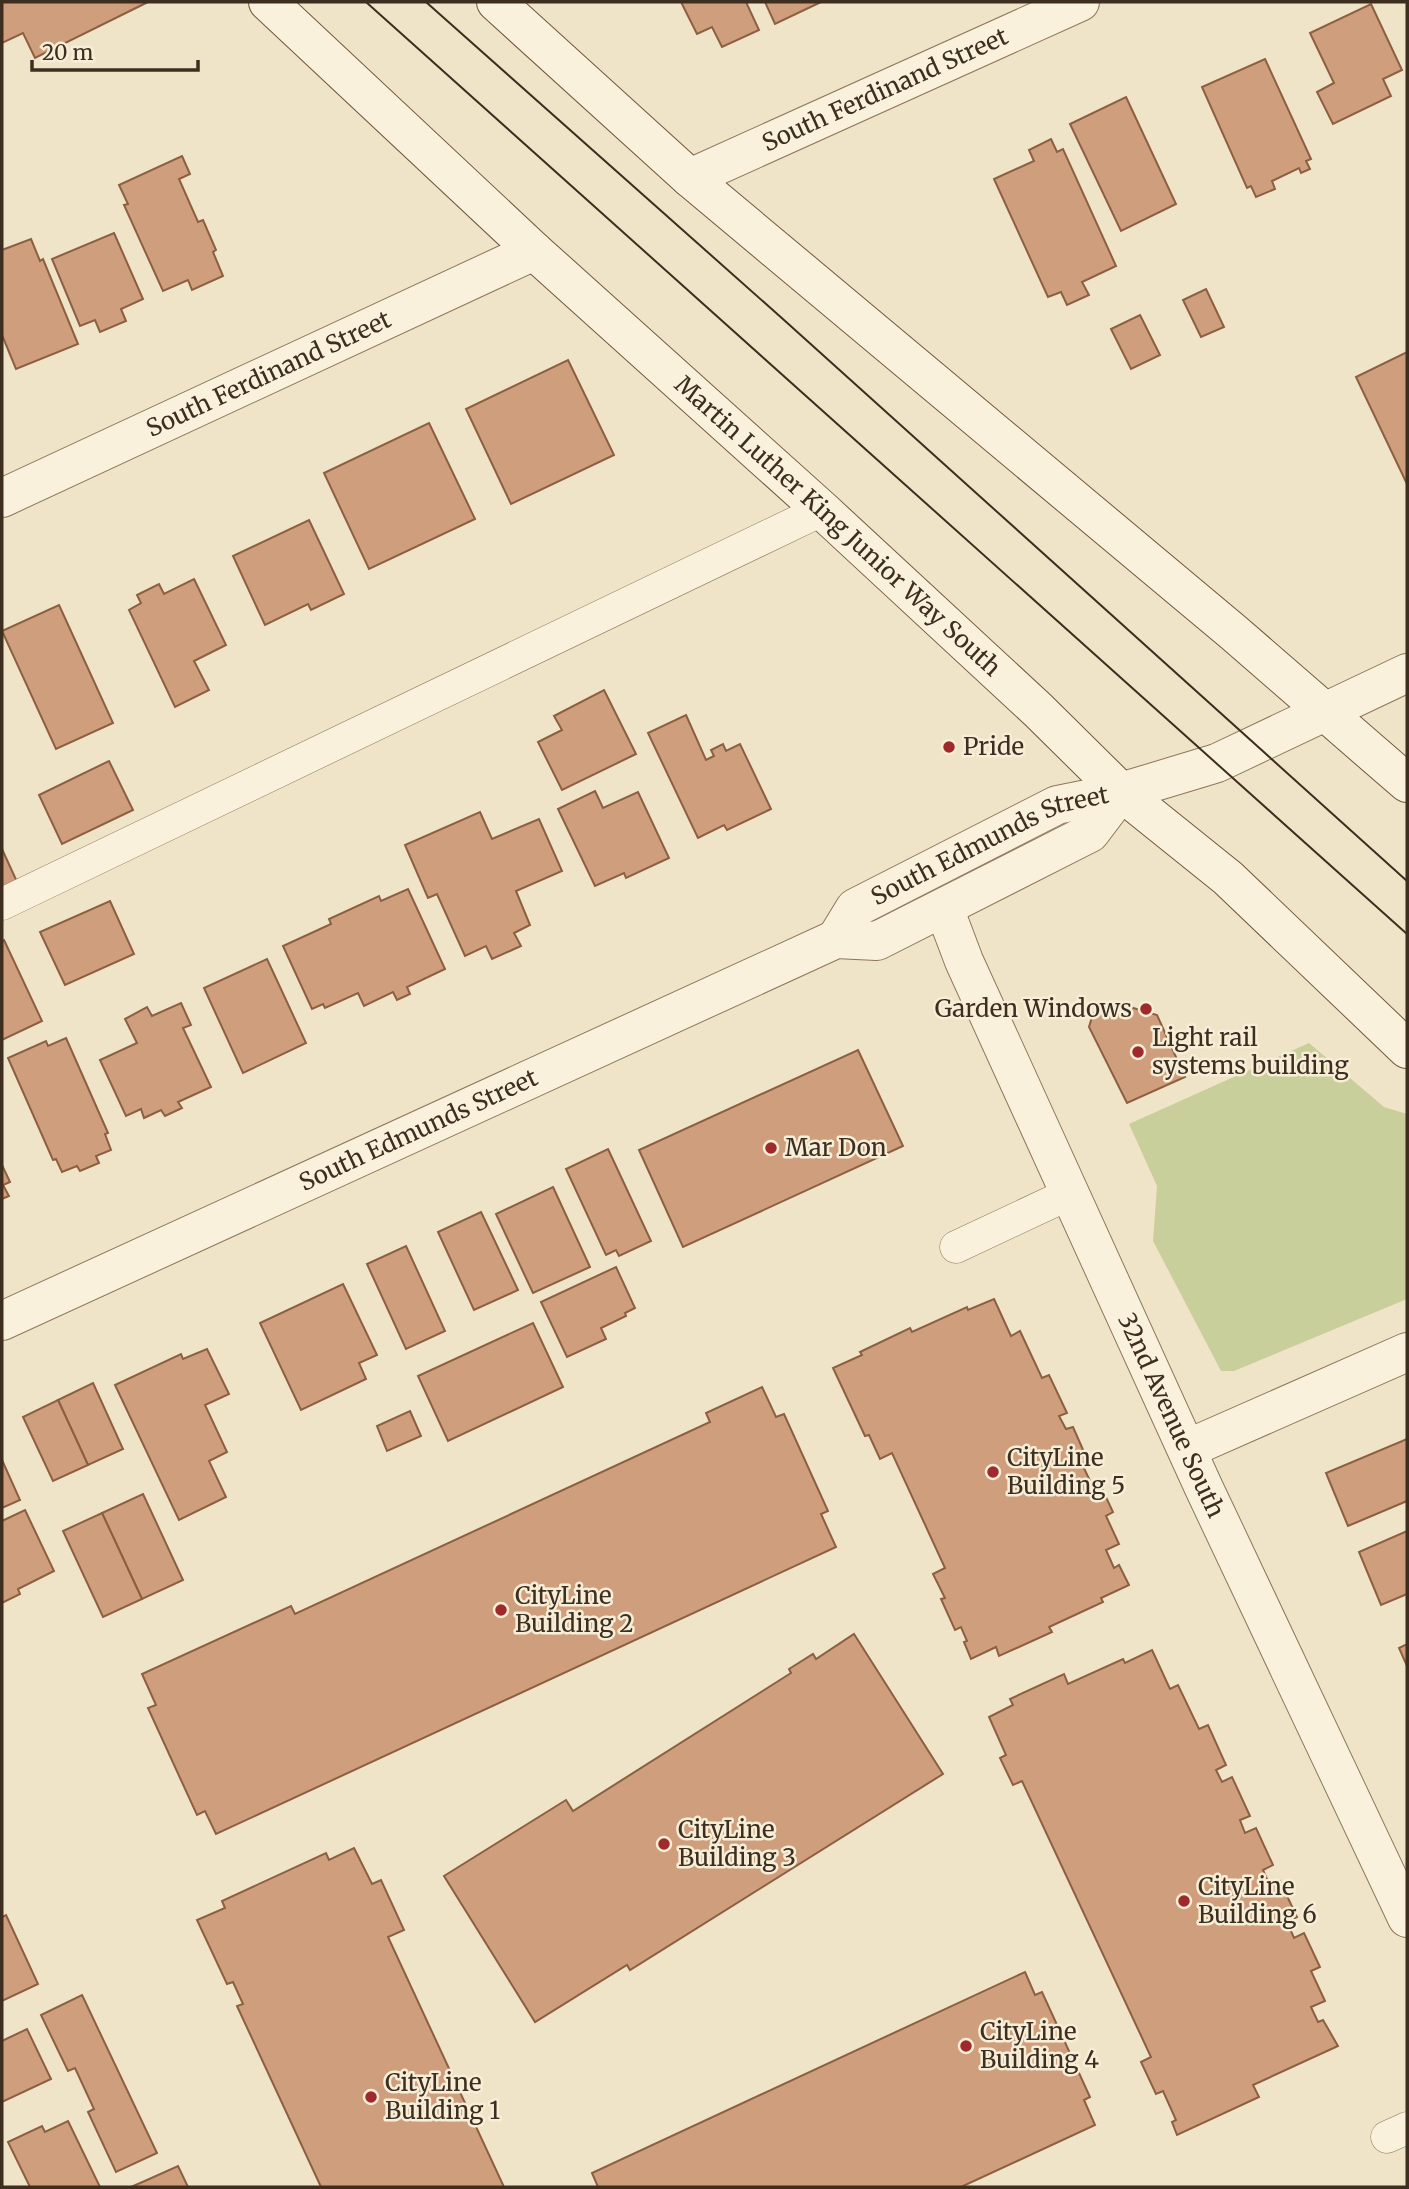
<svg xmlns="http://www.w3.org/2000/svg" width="1409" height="2189" viewBox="0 0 1409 2189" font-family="Merriweather,serif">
<rect width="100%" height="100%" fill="#f0e4c8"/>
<polygon fill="#c9cf9b" points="1309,1043 1384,1107 1407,1114 1407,1299 1234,1371 1221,1371 1153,1241 1157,1186 1129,1124"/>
<g fill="#cf9f7d" stroke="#8d5f41" stroke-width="2">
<polygon points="2,2 148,2 35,58 23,33 2,43"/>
<polygon points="681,2 746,2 759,30 722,47 712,27 697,34"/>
<polygon points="765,2 821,2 775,24"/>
<polygon points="1371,4 1402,70 1383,79 1391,96 1333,124 1317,92 1334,83 1310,33"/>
<polygon points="1265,59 1311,159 1306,161 1310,169 1301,173 1299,168 1272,181 1275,189 1256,197 1251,186 1247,188 1202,87"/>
<polygon points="1126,97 1176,204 1121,231 1070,124"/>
<polygon points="1051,139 1057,152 1063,149 1116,266 1082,282 1089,295 1067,305 1061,292 1048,297 994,179 1034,161 1029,150"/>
<polygon points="182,156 190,174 179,179 198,222 203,220 216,250 213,252 223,276 192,290 188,280 163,291 124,205 128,204 119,185"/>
<polygon points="114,233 143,299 121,309 126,321 100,332 95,320 80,326 52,259"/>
<polygon points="31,239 40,261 43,259 78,344 16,369 2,335 2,250"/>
<polygon points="1206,289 1224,327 1201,337 1183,300"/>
<polygon points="1140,315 1160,355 1131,369 1111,329"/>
<polygon points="1407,352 1407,484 1356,377"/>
<polygon points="568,360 614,455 511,504 466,409"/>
<polygon points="429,423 475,519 369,569 324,473"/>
<polygon points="309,520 344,594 311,610 308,604 265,625 233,556"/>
<polygon points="194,579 226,645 194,661 209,690 175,707 129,610 141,603 137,595 159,584 164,594"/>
<polygon points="59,605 113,723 56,749 2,631"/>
<polygon points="604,690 636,754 562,790 538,742 562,730 554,716"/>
<polygon points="686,715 706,760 714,756 711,750 723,744 726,751 740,744 771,809 727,830 724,825 698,838 648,733"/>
<polygon points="109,761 133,810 62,844 39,795"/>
<polygon points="595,791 603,808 638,792 669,858 626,878 624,873 595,886 558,809"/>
<polygon points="480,812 492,839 539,819 562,871 516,891 530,925 514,933 521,946 492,959 486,946 465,956 437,894 428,898 405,845"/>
<polygon points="2,849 18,884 2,891"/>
<polygon points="408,889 445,969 407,987 410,994 397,1000 393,992 364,1006 358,993 325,1008 323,1004 312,1009 283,946 331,924 329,919 379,896 381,901"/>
<polygon points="110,901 134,954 65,985 40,932"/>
<polygon points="4,940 42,1021 2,1040 2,941"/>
<polygon points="267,959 306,1043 243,1073 204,988"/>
<polygon points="181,1003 191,1025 183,1028 211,1087 178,1102 182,1108 165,1116 161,1110 144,1118 141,1109 126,1116 100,1060 137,1043 125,1019 147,1007 152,1016"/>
<polygon points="1108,1006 1130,1007 1157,1015 1185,1077 1127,1103 1089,1027 1093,1014"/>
<polygon points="66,1038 108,1133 105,1134 111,1150 96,1156 99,1163 80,1171 77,1166 62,1172 56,1159 53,1160 8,1058 46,1041 48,1046"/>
<polygon points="858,1050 903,1146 683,1247 639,1150"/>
<polygon points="608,1149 651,1241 619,1256 616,1250 606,1255 566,1169"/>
<polygon points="2,1165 10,1182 3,1185 9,1196 2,1199"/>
<polygon points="553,1187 590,1267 533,1293 496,1214"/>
<polygon points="481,1212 518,1290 474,1310 438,1232"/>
<polygon points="406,1246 445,1331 406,1349 367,1264"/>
<polygon points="616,1267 635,1308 625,1313 626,1316 601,1328 606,1339 567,1357 541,1302"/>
<polygon points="343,1284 377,1355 359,1363 366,1379 301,1410 260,1323"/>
<polygon points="994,1299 1011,1336 1020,1331 1042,1378 1049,1375 1067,1413 1059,1416 1066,1429 1073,1427 1088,1461 1082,1464 1091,1483 1098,1480 1113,1512 1106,1516 1119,1544 1106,1550 1114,1568 1119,1565 1129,1585 1101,1598 1103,1602 1049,1627 1052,1632 999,1656 996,1647 971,1659 964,1642 967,1641 961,1627 955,1630 941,1599 945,1598 933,1574 945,1568 892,1453 880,1459 869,1435 865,1436 833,1368 862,1355 860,1352 910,1328 912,1332 967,1307 968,1310"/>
<polygon points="533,1323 563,1387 448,1441 418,1376"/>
<polygon points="207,1349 229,1394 205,1405 227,1452 209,1461 226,1497 179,1520 115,1385 181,1354 183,1359"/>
<polygon points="93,1383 123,1449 88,1465 58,1400"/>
<polygon points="762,1387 776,1417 784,1414 828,1511 821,1514 836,1547 216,1834 205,1811 197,1815 148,1708 156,1705 142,1674 291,1606 295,1614 710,1422 706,1413"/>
<polygon points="58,1400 88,1465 53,1481 23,1417"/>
<polygon points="410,1411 421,1436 387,1451 377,1426"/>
<polygon points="1407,1439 1407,1501 1348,1526 1326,1473"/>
<polygon points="2,1460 20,1500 2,1508"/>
<polygon points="143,1494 183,1580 142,1599 102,1513"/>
<polygon points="25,1510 54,1571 18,1589 20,1594 2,1603 2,1521"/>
<polygon points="102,1513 142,1599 103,1617 63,1531"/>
<polygon points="1407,1531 1407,1594 1381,1605 1359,1552"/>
<polygon points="854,1634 943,1774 630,1970 627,1965 535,2022 444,1876 566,1800 573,1811 791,1673 789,1669 813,1654 816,1659"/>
<polygon points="1407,1644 1407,1666 1399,1648"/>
<polygon points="1152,1650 1170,1689 1178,1685 1199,1729 1208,1725 1226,1765 1216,1770 1222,1782 1232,1777 1250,1816 1240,1820 1245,1833 1256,1828 1273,1865 1263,1870 1270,1886 1280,1881 1297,1917 1287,1922 1294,1938 1304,1933 1320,1967 1311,1971 1325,2001 1311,2007 1318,2022 1323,2020 1338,2046 1253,2085 1259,2097 1177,2135 1172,2122 1176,2120 1163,2091 1156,2094 1141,2062 1151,2057 1022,1781 1013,1785 1000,1758 1006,1755 989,1717 1013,1705 1010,1699 1064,1674 1068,1684 1123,1659 1125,1663"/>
<polygon points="354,1848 372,1884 381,1880 404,1930 388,1937 504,2187 321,2187 237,2006 243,2004 233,1982 227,1984 197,1920 225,1908 222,1901 326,1853 329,1860"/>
<polygon points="6,1915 38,1984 2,2001 2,1917"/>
<polygon points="1025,1972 1035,1995 1042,1992 1090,2097 1084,2100 1095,2125 961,2187 598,2187 592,2173"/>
<polygon points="82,1995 157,2153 116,2172 88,2112 94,2109 75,2068 68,2071 41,2015"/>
<polygon points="27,2029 51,2079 2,2102 2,2041"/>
<polygon points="68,2121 100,2187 30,2187 8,2142 42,2126 45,2132"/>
<polygon points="178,2166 188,2187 131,2187 147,2180"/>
</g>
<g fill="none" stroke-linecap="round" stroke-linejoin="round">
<defs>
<g id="service">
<polyline points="2,904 822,510"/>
<polyline points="956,1247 1071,1193"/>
<polyline points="1387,2137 1407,2128"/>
</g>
<g id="minor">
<path id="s1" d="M690 178 1080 2"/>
<path id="s2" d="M2 498 534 251"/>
<path id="s3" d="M944 908 964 961 1203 1486 1407 1918"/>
<path id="s4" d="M836 939 855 908 1057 805 1121 792 1217 763 1407 673"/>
<path id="s5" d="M2 1321 836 939 877 941 1090 833 1121 792"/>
<polyline points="1187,1449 1407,1352"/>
</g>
<g id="secondary">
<path id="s6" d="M268 2 534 251 822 510 1038 710 1121 792 1228 878 1407 1049"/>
<polyline points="496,2 690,178 1233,632 1407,783"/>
</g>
</defs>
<use href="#service" stroke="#8d765c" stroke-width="33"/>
<use href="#minor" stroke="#8d765c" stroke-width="40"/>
<use href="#secondary" stroke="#6f573f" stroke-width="40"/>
<use href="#service" stroke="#faf1dc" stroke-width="32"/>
<use href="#minor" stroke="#faf1dc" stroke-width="38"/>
<use href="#secondary" stroke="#faf1dc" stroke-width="38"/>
<g stroke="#3d2e20" stroke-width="2">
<polyline points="366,2 1407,934"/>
<polyline points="426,2 784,320 1407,881"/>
</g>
</g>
<g fill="#9e2a2b" stroke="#f7eed8" stroke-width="2.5">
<circle cx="949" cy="747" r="7"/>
<circle cx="1146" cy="1009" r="7"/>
<circle cx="1138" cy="1052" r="7"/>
<circle cx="771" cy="1148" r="7"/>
<circle cx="993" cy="1472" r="7"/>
<circle cx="501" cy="1610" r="7"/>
<circle cx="664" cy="1844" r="7"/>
<circle cx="1184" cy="1901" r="7"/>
<circle cx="966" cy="2046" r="7"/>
<circle cx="371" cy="2097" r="7"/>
</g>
<g text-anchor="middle" stroke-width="5" stroke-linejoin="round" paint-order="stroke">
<g font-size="24" fill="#3d2e20" stroke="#f7eed8">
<text dy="8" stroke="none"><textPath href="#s1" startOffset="214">South Ferdinand Street</textPath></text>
<text dy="8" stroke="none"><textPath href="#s2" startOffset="294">South Ferdinand Street</textPath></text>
<text dy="8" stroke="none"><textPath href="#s6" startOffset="774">Martin Luther King Junior Way South</textPath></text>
<text dy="8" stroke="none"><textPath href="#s4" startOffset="186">South Edmunds Street</textPath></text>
<text dy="8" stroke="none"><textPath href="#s5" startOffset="458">South Edmunds Street</textPath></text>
<text dy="8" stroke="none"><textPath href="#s3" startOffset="556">32nd Avenue South</textPath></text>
</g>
<g font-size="24" fill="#3d2e20" stroke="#f7eed8" text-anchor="start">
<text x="963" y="755">Pride</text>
<text x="1132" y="1017" text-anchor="end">Garden Windows</text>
<text x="1152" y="1046">Light rail<tspan x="1152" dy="28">systems building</tspan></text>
<text x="785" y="1156">Mar Don</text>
<text x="1007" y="1466">CityLine<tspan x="1007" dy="28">Building 5</tspan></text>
<text x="515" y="1604">CityLine<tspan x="515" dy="28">Building 2</tspan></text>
<text x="678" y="1838">CityLine<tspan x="678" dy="28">Building 3</tspan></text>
<text x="1198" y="1895">CityLine<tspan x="1198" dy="28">Building 6</tspan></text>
<text x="980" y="2040">CityLine<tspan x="980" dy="28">Building 4</tspan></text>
<text x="385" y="2091">CityLine<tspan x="385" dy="28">Building 1</tspan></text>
</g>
</g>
<rect width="1409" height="2189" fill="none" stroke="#3d2e20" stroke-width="7"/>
<path d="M32 60v10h166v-10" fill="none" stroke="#3d2e20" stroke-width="3.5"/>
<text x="42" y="60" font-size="21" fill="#3d2e20" stroke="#f7eed8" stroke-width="5" paint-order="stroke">20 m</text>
</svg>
